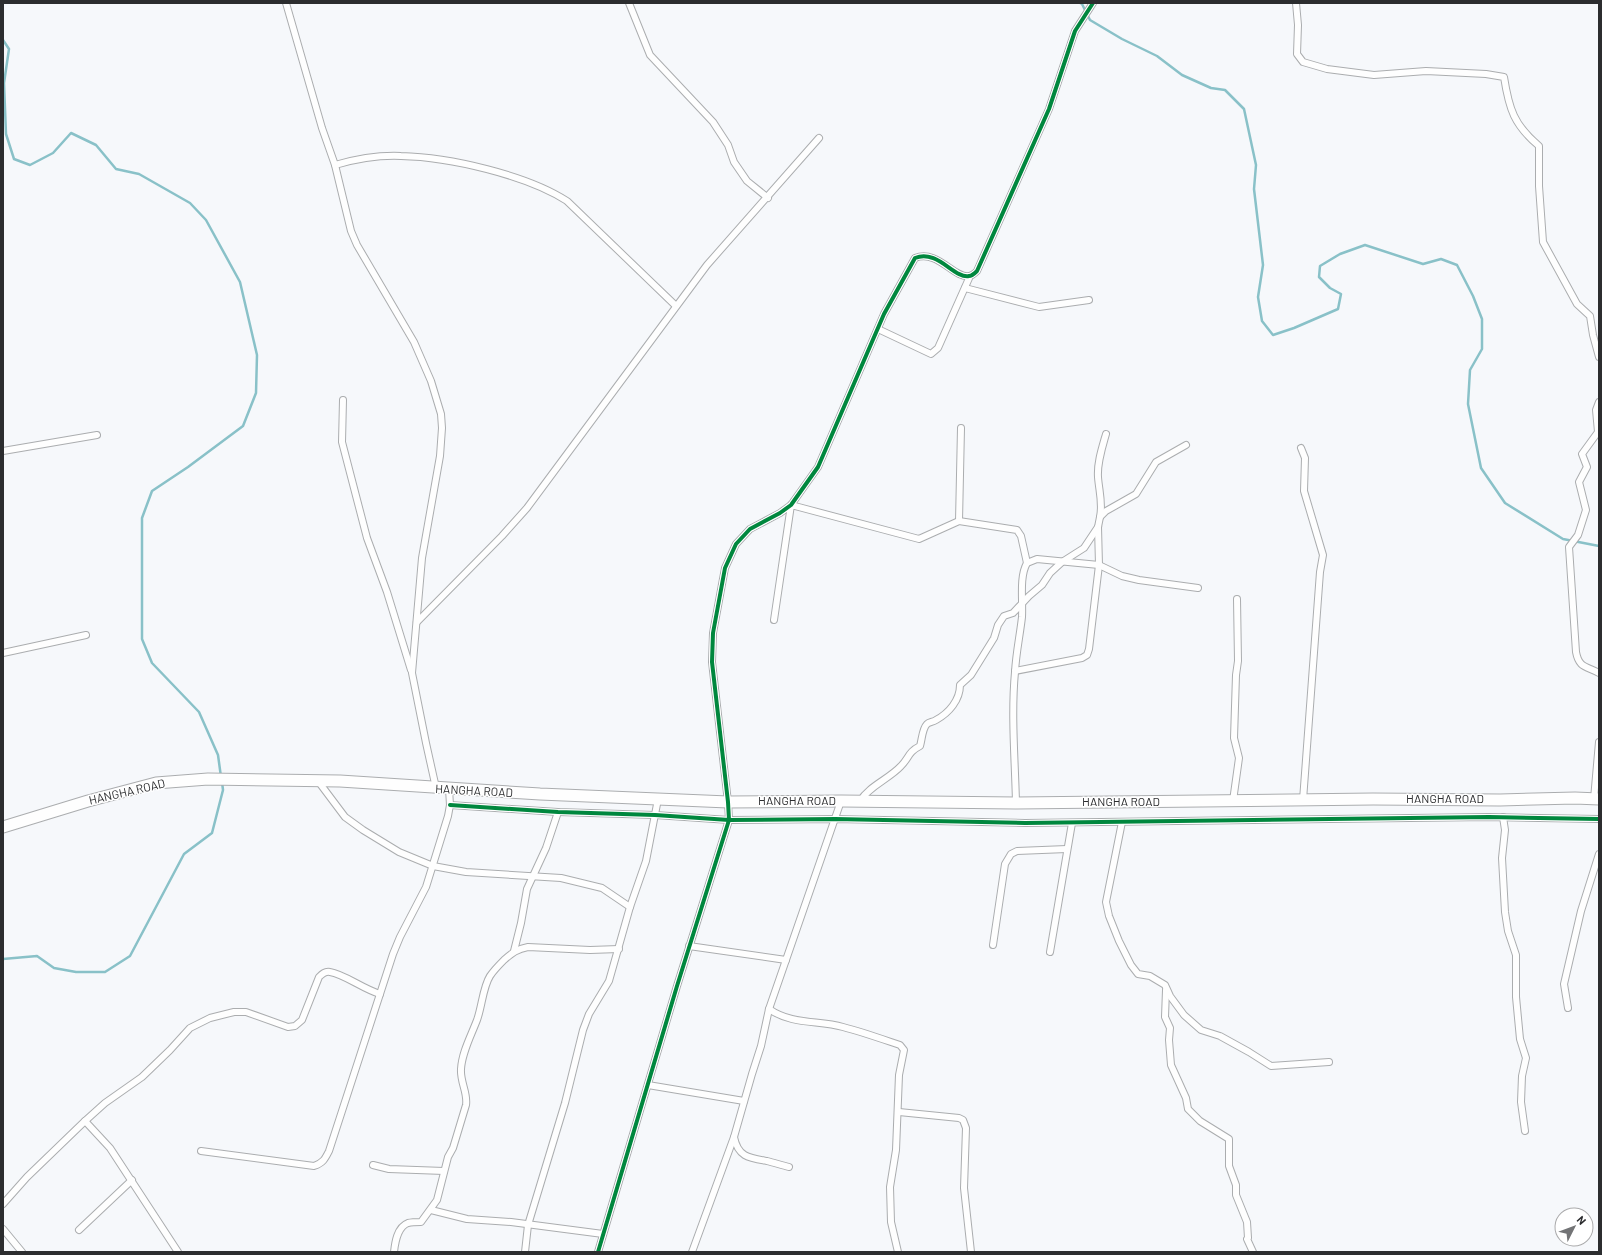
<svg xmlns="http://www.w3.org/2000/svg" width="1602" height="1255" viewBox="0 0 1602 1255" font-family="Barlow,sans-serif">
<rect width="100%" height="100%" fill="#f6f8fb"/>
<g fill="none" stroke-linecap="round" stroke-linejoin="round">
<g stroke="#89c1c8" stroke-width="2.5">
<polyline points="1080,3 1082,4 1090,20 1122,39 1157,56 1182,75 1211,88 1225,90 1244,109 1256,165 1254,189 1263,265 1258,297 1262,321 1273,335 1294,328 1338,309 1341,294 1330,288 1319,277 1320,266 1340,254 1365,245 1423,264 1441,259 1457,265 1473,296 1482,319 1482,349 1470,370 1468,404 1481,468 1505,503 1563,539 1599,546"/>
<polyline points="3,40 9,49 4,83 6,134 14,159 30,165 53,153 71,133 96,145 116,169 139,174 190,203 206,220 240,282 257,355 256,393 243,426 188,467 152,491 142,518 142,639 152,663 199,712 218,755 221,777"/>
<polyline points="3,959 37,956 54,968 76,972 105,972 130,956 184,854 212,833 223,790 222,782"/>
</g>
<defs>
<g id="minor">
<polyline points="286,3 322,128 335,165 351,231 357,245 414,342 431,381 441,414 442,428 440,456 422,558 412,673 426,743 436,788"/>
<polyline points="629,3 650,55 713,122 728,145 734,162 747,181 768,198"/>
<path d="M1296 3 1298 25 1297 54 1303 62 1327 69 1374 75 1426 71 1486 74 1504 77C1509 109 1514 125 1539 146V186L1543 242 1577 304 1590 316 1593 335 1599 357"/>
<path d="M335 165C356 159 379 155 401 156 449 157 527 175 567 201L676 306"/>
<polyline points="965,288 1039,307 1089,300"/>
<polyline points="878,329 931,354 938,348 970,276"/>
<polyline points="343,400 342,442 367,538 387,592 411,670"/>
<path d="M1599 402 1596 410 1598 432 1582 454 1587 467 1579 482 1586 510 1578 535 1569 547 1576 652C1579 668 1586 666 1599 673"/>
<polyline points="1301,448 1305,458 1304,491 1323,555 1320,572 1303,800"/>
<polyline points="3,451 97,435"/>
<path d="M1100 517C1103 503 1099 491 1098 477 1097 463 1102 448 1106 434"/>
<polyline points="959,521 961,428"/>
<polyline points="774,620 791,505 919,539 959,521 1017,530 1021,536 1027,563"/>
<polyline points="417,622 502,536 527,508 707,265 819,138"/>
<polyline points="3,653 86,635"/>
<polyline points="1015,671 1082,658 1087,655 1089,649 1099,565 1098,527 1100,517 1106,511 1136,494 1156,462 1186,445"/>
<polyline points="318,781 345,817 363,830 399,852 433,866 466,872 561,878 602,888 630,907"/>
<polyline points="1594,799 1599,742"/>
<path d="M860 801C869 786 889 779 901 766 909 758 908 752 920 746 922 740 922 729 927 724 929 722 933 722 936 720 949 713 960 700 960 685L971 675 994 638 998 625 1004 616 1013 613 1029 596 1042 585 1050 573 1062 562 1084 548 1098 527"/>
<polyline points="1233,801 1239,758 1234,738 1236,675 1238,661 1237,599"/>
<path d="M1016 803C1015 759 1011 715 1015 672 1016 653 1020 635 1022 617 1023 601 1019 577 1027 563L1037 559 1099 565 1122 576 1139 580 1198 588"/>
<polyline points="450,805 558,812 655,815 729,820 835,819 1025,823 1489,817 1599,819"/>
<polyline points="1503,817 1505,830 1502,858 1505,912 1508,931 1516,955 1516,997 1520,1039 1526,1058 1522,1076 1521,1102 1525,1131"/>
<polyline points="1122,822 1106,902 1109,916 1119,941 1131,965 1138,974 1150,976 1165,985 1170,996 1184,1015 1201,1030 1220,1036 1249,1052 1271,1066 1329,1062"/>
<polyline points="993,945 1005,864 1011,854 1017,851 1067,849"/>
<polyline points="689,946 786,960"/>
<polyline points="514,951 521,923 527,889 546,848 558,812"/>
<polyline points="1050,952 1072,823"/>
<polyline points="1166,990 1165,1017 1170,1028 1169,1040 1171,1065 1186,1098 1188,1109 1200,1121 1229,1139 1229,1166 1236,1185 1236,1195 1247,1222 1248,1238 1247,1239 1253,1252"/>
<polyline points="1568,1008 1564,984 1581,911 1599,854"/>
<path d="M769 1009C792 1025 818 1020 843 1027 862 1032 882 1039 900 1045L904 1050 899 1075 896 1150 890 1187 891 1222 898 1252"/>
<polyline points="648,1085 744,1101"/>
<polyline points="899,1112 959,1118 963,1120 966,1128 964,1188 971,1252"/>
<polyline points="85,1121 110,1148 178,1252"/>
<path d="M201 1151 314 1166C323 1163 325 1159 329 1151L393 954 400 937 426 887 448 816 450 805 449 789"/>
<polyline points="373,1165 389,1169 444,1171"/>
<path d="M789 1167C782 1165 774 1163 767 1161 749 1158 738 1157 734 1137L752 1074 761 1046 769 1009 841 801"/>
<path d="M3 1204 27 1177 85 1121 105 1103 142 1077 170 1050 190 1028 210 1018 234 1012H246L288 1027 295 1026 302 1020 319 977C322 974 325 971 330 972 344 974 363 989 380 994"/>
<polyline points="431,1210 467,1219 511,1222 603,1234"/>
<polyline points="3,1229 22,1252"/>
<polyline points="79,1230 132,1180"/>
<path d="M394 1252C395 1243 397 1227 408 1223 412 1222 417 1222 421 1222L437 1200 448 1157 453 1148 466 1105C468 1093 460 1082 461 1069 462 1052 471 1036 477 1020 482 1006 483 987 490 976 494 970 499 965 504 960 512 953 517 949 528 947L590 950 619 949"/>
<polyline points="525,1252 528,1225 565,1103 583,1030 589,1014 609,981 630,907 646,861 658,799"/>
<path d="M598 1252 677 986 729 820 728 802 712 662 713 633 725 568 736 544 750 529 780 513 791 505 818 467 884 314 915 258C938 249 954 279 969 276 972 276 975 273 977 271L1049 109 1075 31 1093 3"/>
<polyline points="692,1252 734,1137"/>
</g>
<polyline id="trunk" points="3,827 88,801 156,783 208,779 340,781 540,794 728,802 841,801 1016,803 1373,799 1500,800 1575,798 1599,799"/>
</defs>
<use href="#minor" stroke="#abadaf" stroke-width="8"/>
<use href="#trunk" stroke="#abadaf" stroke-width="13"/>
<use href="#minor" stroke="#fefefe" stroke-width="6"/>
<use href="#trunk" stroke="#fefefe" stroke-width="11"/>
<defs>
<g id="cycleway">
<polyline points="450,805 558,812 655,815 729,820 835,819 1025,823 1489,817 1599,819"/>
<path d="M598 1252 677 986 729 820 728 802 712 662 713 633 725 568 736 544 750 529 780 513 791 505 818 467 884 314 915 258C938 249 954 279 969 276 972 276 975 273 977 271L1049 109 1075 31 1093 3"/>
</g>
</defs>
<use href="#cycleway" stroke="#fff" stroke-width="6"/>
<use href="#cycleway" stroke="#00873e" stroke-width="4"/>
</g>
<g text-anchor="middle" stroke-width="3" stroke-linejoin="round" paint-order="stroke">
<g font-size="12" fill="#2c2d2f" stroke="#fff">
<text transform="translate(474 791) rotate(3)" y="4">HANGHA ROAD</text>
<text transform="translate(127 792) rotate(-13)" y="4">HANGHA ROAD</text>
<text x="1445" y="803">HANGHA ROAD</text>
<text x="797" y="805">HANGHA ROAD</text>
<text x="1121" y="806">HANGHA ROAD</text>
</g>
</g>
<rect width="1602" height="1255" fill="none" stroke="#2c2d2f" stroke-width="8"/>
<g transform="translate(1574 1227) rotate(48)"><circle r="19" fill="#ffffff" stroke="#ababac"/>
<path d="M0-3L7 15L0 10L-7 15Z" fill="#737476"/>
<text y="-6" font-size="11" font-weight="bold" text-anchor="middle" fill="#2c2d2f">N</text>
</g>
</svg>
